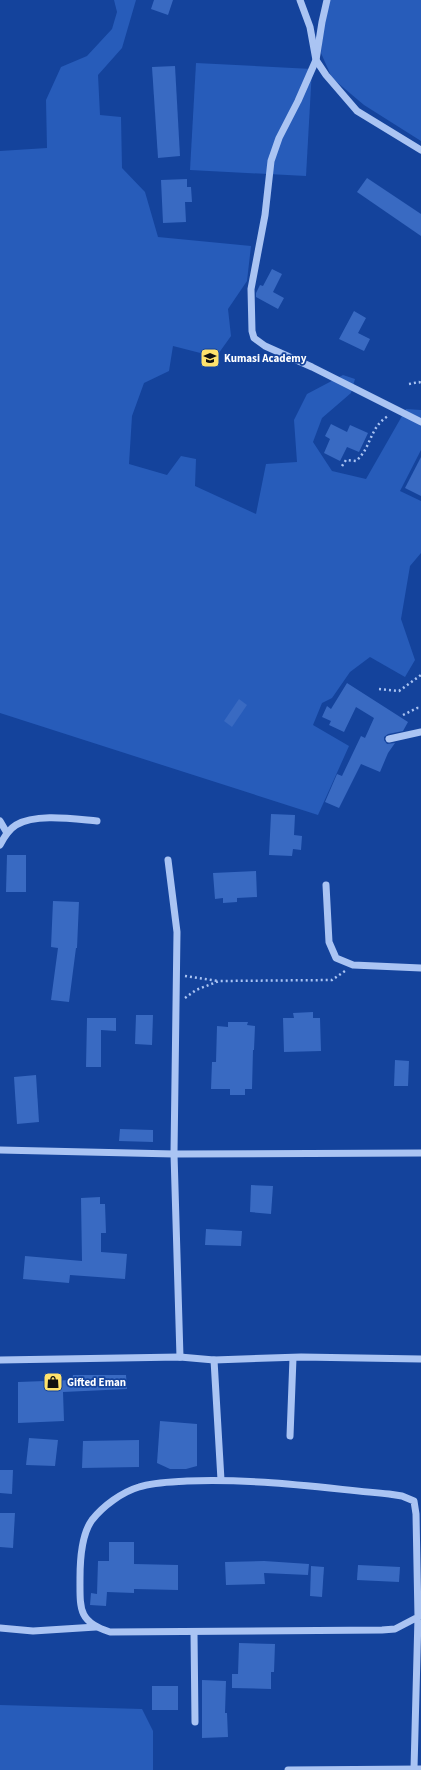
<svg xmlns="http://www.w3.org/2000/svg" width="421" height="1770" viewBox="0 0 421 1770" font-family="'Source Sans 3',sans-serif">
<rect width="100%" height="100%" fill="#14439c"/>
<g fill="#275cba">
<polygon points="114,0 136,0 122,48 98,75 100,115 121,117 122,168 145,192 158,237 251,246 247,281 228,309 231,336 216,357 173,346 169,371 144,383 132,416 129,464 167,475 181,456 196,459 195,486 256,514 266,464 297,462 294,420 307,394 343,375 355,379 351,393 322,418 313,442 332,471 366,479 406,409 421,410 421,450 400,491 421,501 421,553 410,566 401,619 415,660 405,677 370,657 350,672 332,698 322,703 313,725 349,746 318,815 0,713 0,151 47,148 46,100 61,67 87,56 112,29 117,12"/>
<polygon points="326,0 421,0 421,141 364,105 332,78 321,53"/>
<polygon points="196,63 312,69 306,176 190,170"/>
<polygon points="0,1705 142,1709 153,1731 153,1770 0,1770"/>
</g>
<g fill="#396ac2">
<polygon points="154,0 173,0 168,15 151,9"/>
<polygon points="175,66 180,156 158,158 152,67"/>
<polygon points="367,178 421,214 421,236 357,192"/>
<polygon points="187,179 187,187 191,187 192,202 185,202 186,222 163,223 161,180"/>
<polygon points="272,269 282,274 273,292 284,298 278,309 256,297 256,293 260,285 263,286"/>
<polygon points="354,311 366,318 358,333 370,339 364,351 339,339"/>
<polygon points="331,424 347,432 350,425 368,433 359,452 347,447 340,461 324,453 330,439 325,436"/>
<polygon points="421,457 421,496 405,488"/>
<polygon points="347,683 408,722 403,731 388,734 384,737 384,740 387,744 395,743 388,753 380,772 361,764 339,808 325,802 337,774 342,776 361,736 365,738 374,718 356,707 344,732 329,725 331,721 322,717 327,706 331,709"/>
<polygon points="239,699 247,705 232,727 224,721"/>
<polygon points="271,814 295,815 294,835 302,836 301,850 293,849 292,856 269,855"/>
<polygon points="7,855 26,855 26,892 6,892"/>
<polygon points="256,871 257,897 237,898 237,902 223,903 223,898 215,899 213,873"/>
<polygon points="53,901 79,902 77,948 76,948 69,1002 51,1000 58,948 51,947"/>
<polygon points="313,1012 313,1018 320,1018 321,1051 284,1052 283,1018 294,1018 293,1013"/>
<polygon points="136,1015 153,1015 152,1045 135,1044"/>
<polygon points="87,1018 116,1018 116,1031 101,1030 101,1067 86,1067"/>
<polygon points="228,1022 248,1022 247,1025 255,1026 254,1050 253,1050 252,1089 245,1089 245,1095 230,1095 230,1089 211,1089 212,1062 216,1062 217,1026 228,1027"/>
<polygon points="395,1060 409,1061 408,1086 394,1086"/>
<polygon points="36,1075 39,1122 17,1124 14,1077"/>
<polygon points="120,1129 153,1130 153,1142 119,1141"/>
<polygon points="251,1185 273,1186 271,1214 250,1212"/>
<polygon points="100,1197 100,1204 105,1204 106,1233 101,1233 101,1252 127,1254 125,1279 70,1275 69,1283 23,1279 25,1256 82,1261 81,1198"/>
<polygon points="206,1229 242,1231 241,1246 205,1245"/>
<polygon points="73,1375 126,1375 127,1389 63,1392 64,1421 18,1423 18,1382 72,1380"/>
<polygon points="160,1421 197,1424 197,1466 186,1469 170,1469 157,1463"/>
<polygon points="29,1438 58,1440 55,1466 26,1465"/>
<polygon points="139,1440 139,1467 82,1468 83,1441"/>
<polygon points="0,1470 13,1470 12,1494 0,1493"/>
<polygon points="0,1513 15,1513 13,1548 0,1547"/>
<polygon points="109,1542 134,1542 134,1564 178,1565 178,1590 134,1589 134,1593 107,1592 106,1606 90,1605 91,1593 97,1594 98,1561 109,1561"/>
<polygon points="264,1561 309,1564 308,1575 264,1573 265,1584 226,1585 225,1562"/>
<polygon points="358,1565 400,1567 399,1582 357,1580"/>
<polygon points="311,1566 324,1567 322,1597 310,1596"/>
<polygon points="239,1643 275,1644 274,1672 271,1672 271,1689 232,1688 232,1674 238,1674"/>
<polygon points="202,1680 226,1681 225,1713 227,1713 228,1737 202,1738"/>
<rect x="152" y="1686" width="26" height="24"/>
</g>
<g fill="none" stroke-linecap="round" stroke-linejoin="round">
<g stroke="#aac4f3" stroke-width="2.5" stroke-dasharray="2 3" stroke-linecap="butt">
<polyline points="409,384 419,382 421,383"/>
<path d="M342 466 346 460 356 461C372 447 369 428 388 416"/>
<polyline points="379,689 399,691 421,675"/>
<polyline points="403,715 417,708 421,708"/>
<polyline points="185,976 218,981"/>
<polyline points="185,998 196,990 219,981 332,980 345,971"/>
</g>
<g stroke="#aac4f3" stroke-width="7">
<polyline points="300,0 310,27 316,60 298,101 279,138 271,161 265,215 251,289 252,331 254,338 265,346 312,367 421,422"/>
<polyline points="327,0 322,22 316,60 326,75 357,111 421,150"/>
<polyline points="389,739 421,732"/>
<polyline points="0,821 7,833"/>
<path d="M0 845C4 837 8 830 16 825 36 813 74 819 97 821"/>
<polyline points="168,860 177,932 174,1154 180,1357"/>
<polyline points="326,885 329,942 336,958 353,965 421,968"/>
<polyline points="0,1150 174,1154 421,1153"/>
<polyline points="0,1360 180,1357 214,1360 301,1357 421,1359"/>
<polyline points="214,1360 221,1480"/>
<polyline points="290,1436 293,1358"/>
<polyline points="0,1628 33,1631 96,1627"/>
<polyline points="194,1632 195,1722"/>
<path d="M414 1769 418 1617 416 1514 414 1501 402 1496 389 1494C322 1488 254 1478 187 1481 171 1482 154 1482 139 1487 122 1492 103 1506 92 1520 81 1535 80 1560 80 1578 80 1609 78 1622 110 1632L382 1630 395 1629 418 1617 421 1616"/>
<polyline points="288,1770 421,1769"/>
</g>
</g>
<defs>
<symbol id="school-square" viewBox="-11 -11 22 22"><rect x="-9" y="-9" width="18" height="18" rx="4" fill="#ffe26c" stroke="#14439c"/><path d="M0-5L7-2L0 1L-7-2ZM-4 1L0 2.5L4 1V4Q0 6-4 4Z" fill="#111"/></symbol>
<symbol id="shop-square" viewBox="-11 -11 22 22"><rect x="-9" y="-9" width="18" height="18" rx="4" fill="#ffe26c" stroke="#14439c"/><path d="M-5-2.5h2.3a2.7 3.5 0 0 1 5.4 0H5L5.5 6h-11ZM-1.5-2.5h3a1.5 2.3 0 0 0-3 0Z" fill="#111"/></symbol>
</defs>
<g fill-rule="evenodd">
<use href="#school-square" x="199" y="347" width="22" height="22"/>
<use href="#shop-square" x="42" y="1371" width="22" height="22"/>
</g>
<g text-anchor="middle" stroke-width="3.5" stroke-linejoin="round" paint-order="stroke">
<g font-size="11" font-weight="bold" fill="#fff" stroke="#14439c" text-anchor="start">
<text x="224" y="362">Kumasi Academy</text>
<text x="67" y="1386">Gifted Eman</text>
</g>
</g>
</svg>
